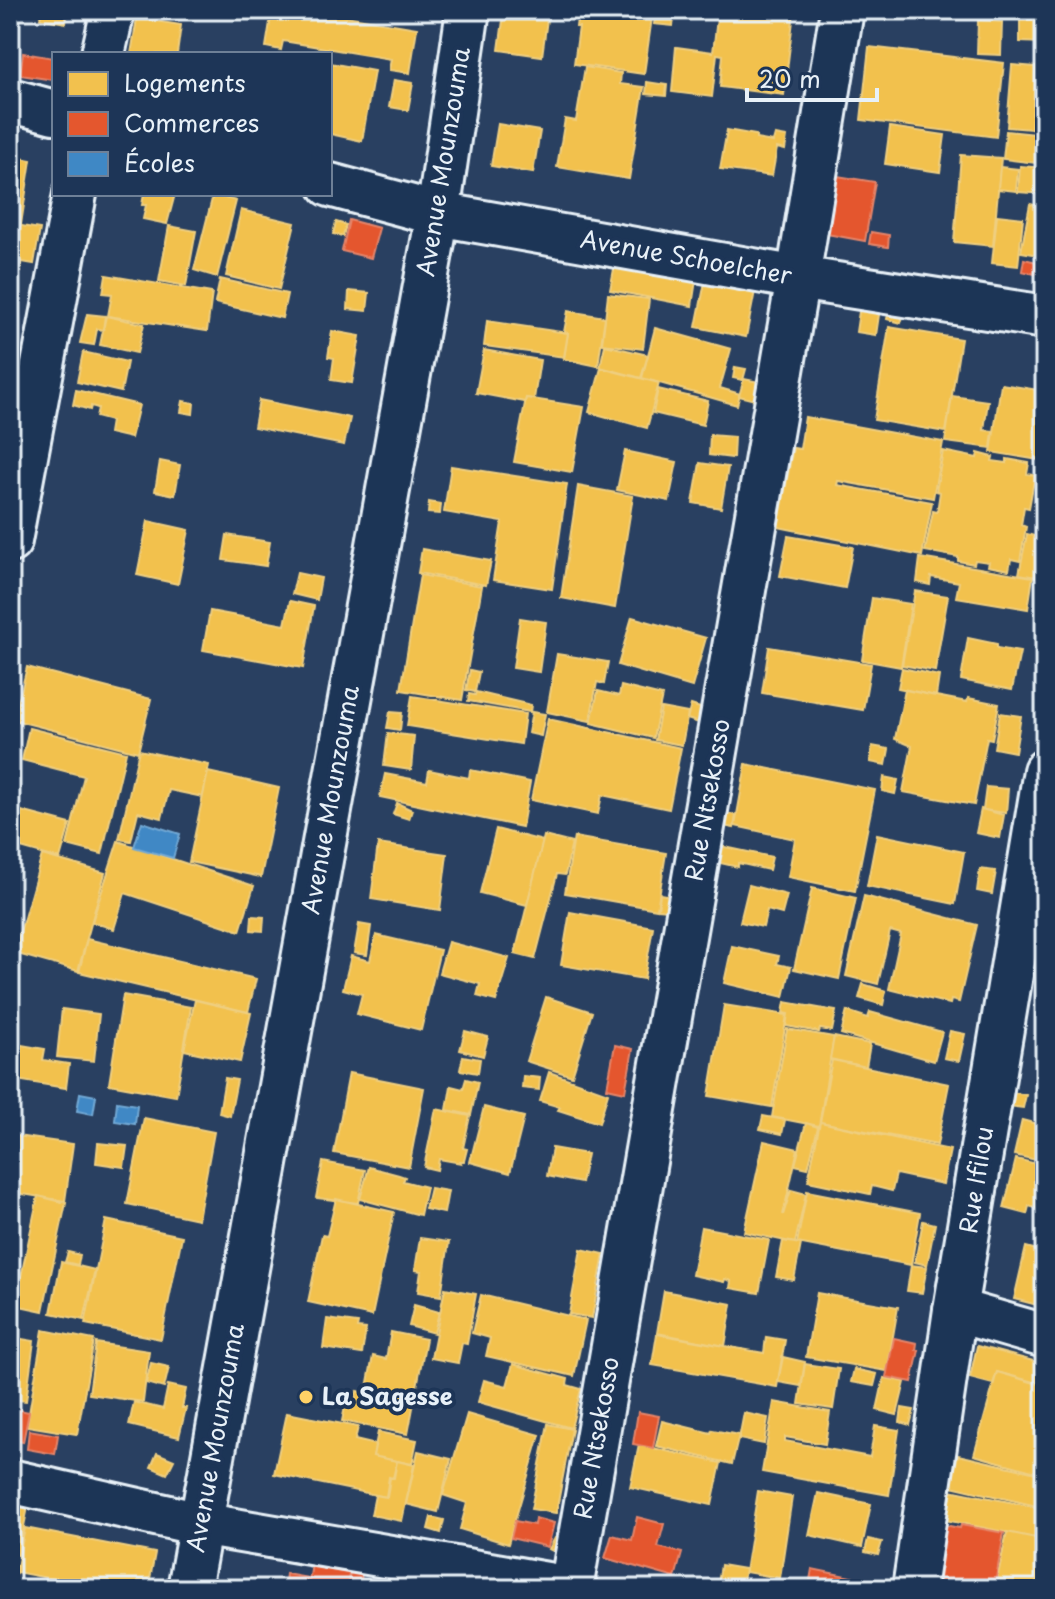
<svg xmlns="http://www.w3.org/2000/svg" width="1055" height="1599" viewBox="0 0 1055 1599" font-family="'Playpen Sans',sans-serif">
<rect width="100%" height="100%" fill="#294061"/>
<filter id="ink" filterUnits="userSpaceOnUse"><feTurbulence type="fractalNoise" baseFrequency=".0125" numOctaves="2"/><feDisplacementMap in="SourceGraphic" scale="16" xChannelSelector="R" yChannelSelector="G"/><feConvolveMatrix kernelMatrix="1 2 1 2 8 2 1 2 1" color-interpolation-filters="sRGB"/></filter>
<g filter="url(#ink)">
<g fill="#f2c14e" stroke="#efcf81" stroke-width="2">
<polygon points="42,10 68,10 66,23 40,18"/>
<polygon points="272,10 310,10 417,28 410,73 389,70 391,59 283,41 281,50 266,47"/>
<polygon points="578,10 653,10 644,74 574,64 579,27 576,27"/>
<polygon points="656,10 675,10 673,26 654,24"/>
<polygon points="718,10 794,12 784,95 720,87 723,55 717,54 712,97 672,92 676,47 713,52"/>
<polygon points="876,10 1008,10 1008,18"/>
<polygon points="1020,10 1045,10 1045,43 1020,42"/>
<polygon points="504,13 547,19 542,56 499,50"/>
<polygon points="137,18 181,25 177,54 131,54"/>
<polygon points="978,20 1002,22 1001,55 977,54"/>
<polygon points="869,47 1004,63 996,137 861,120"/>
<polygon points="330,63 374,71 362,141 330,134"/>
<polygon points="1012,65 1036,67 1031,129 1007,127"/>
<polygon points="585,67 621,73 620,84 644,87 629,179 557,167 565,119 576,121"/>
<polygon points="394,80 413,83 408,110 389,107"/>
<polygon points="647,82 667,85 666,96 646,94"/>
<polygon points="498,124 540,131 533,173 491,166"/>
<polygon points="890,127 945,135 940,172 885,164"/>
<polygon points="727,130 756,135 756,139 773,142 775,135 787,137 785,150 777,148 772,176 720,169"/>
<polygon points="1006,131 1045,135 1044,164 1003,159"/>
<polygon points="961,155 1001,158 993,246 954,242"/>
<polygon points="10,156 31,160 21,224 10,222"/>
<polygon points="1020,166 1045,168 1045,194 1018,192"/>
<polygon points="1000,167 1018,169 1016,191 998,189"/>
<polygon points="144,194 175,194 167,224 143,219 146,205 142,205"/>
<polygon points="213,195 236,201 217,277 194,270"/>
<polygon points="1030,204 1045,207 1045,256 1021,252"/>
<polygon points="241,210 295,223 279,289 226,276"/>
<polygon points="997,215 1023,218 1018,266 992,263"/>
<polygon points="336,222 346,225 343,236 333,234"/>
<polygon points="10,224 40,229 34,264 10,260"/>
<polygon points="169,226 196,231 186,286 159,281"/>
<polygon points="10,260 21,262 17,299 10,298"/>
<polygon points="615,264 696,280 692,306 610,290"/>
<polygon points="106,275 212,293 207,331 108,316 112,294 103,293"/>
<polygon points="220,279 287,294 282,318 215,303"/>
<polygon points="705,282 755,291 746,337 696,327"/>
<polygon points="349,291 369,293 367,311 348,309"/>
<polygon points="608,294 649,299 643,349 602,344"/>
<polygon points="860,305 880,308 876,335 856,332"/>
<polygon points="890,306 905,310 901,323 887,319"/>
<polygon points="568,311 605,317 598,366 564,359 568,333 564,332"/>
<polygon points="87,314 105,316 103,330 97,329 94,345 80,343"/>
<polygon points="106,316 144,324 137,353 100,345"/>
<polygon points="487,321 568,333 564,357 484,346"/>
<polygon points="889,327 961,339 946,432 874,420"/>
<polygon points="655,328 731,349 720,388 740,394 737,405 642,378"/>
<polygon points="332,331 360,336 352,383 331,380 334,358 328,357"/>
<polygon points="10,337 16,339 10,366"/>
<polygon points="605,345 648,355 641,378 600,367"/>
<polygon points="484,350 540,360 534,399 526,398 525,402 476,393"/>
<polygon points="83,352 127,362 121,392 77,382"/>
<polygon points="735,367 746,369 743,380 733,378"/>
<polygon points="601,368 659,383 647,428 589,412"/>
<polygon points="744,379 759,382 755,400 739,396"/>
<polygon points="1001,384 1045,391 1045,461 991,452"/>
<polygon points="658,389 708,401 703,425 653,413"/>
<polygon points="76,390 139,405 131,438 109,433 111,421 96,417 98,408 91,406 90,410 73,405"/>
<polygon points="952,396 988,401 984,430 993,431 991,448 945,442"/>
<polygon points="526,398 584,407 572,472 514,462"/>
<polygon points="259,400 350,418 344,445 254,427"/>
<polygon points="183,401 194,403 193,414 181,412"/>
<polygon points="805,417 943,442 933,498 838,481 837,485 932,502 922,556 778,527 793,448 800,449"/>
<polygon points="710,435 734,437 733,458 709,455"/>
<polygon points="625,451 677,462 669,501 617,490"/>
<polygon points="943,451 977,458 978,453 993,457 992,461 1007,463 1007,459 1029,463 1027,474 1035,475 1029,508 1024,507 1021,525 1026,527 1020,561 1011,559 1009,570 988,566 989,562 975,560 974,564 958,561 958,557 925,551 933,511 937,512 940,492 936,491"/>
<polygon points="160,461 180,465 175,495 155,491"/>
<polygon points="700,463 728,467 721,508 693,503"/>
<polygon points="451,466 567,484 552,589 493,580 502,522 444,512"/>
<polygon points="578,486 633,496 615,608 561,598"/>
<polygon points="429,502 441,504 440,514 428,513"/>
<polygon points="148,521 189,530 178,584 137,575"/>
<polygon points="1027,534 1045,539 1042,578 1019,574"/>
<polygon points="227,535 270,542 266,566 223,560"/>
<polygon points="788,536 853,547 845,588 780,576"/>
<polygon points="422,549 491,561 486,585 418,573"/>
<polygon points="920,558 1033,577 1028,609 956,597 959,582 931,577 930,585 917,582"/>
<polygon points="297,573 321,578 317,600 292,594"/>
<polygon points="420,575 482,586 462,700 401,690"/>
<polygon points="915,591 948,596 935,671 902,665"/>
<polygon points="872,598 911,604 901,667 862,660"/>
<polygon points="290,601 314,606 303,668 203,650 210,611 285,625"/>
<polygon points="632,617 706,638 692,687 618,665"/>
<polygon points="520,618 546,622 539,672 513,668"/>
<polygon points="968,638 997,644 997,648 1020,652 1012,690 961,680"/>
<polygon points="769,647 871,664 863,710 762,693"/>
<polygon points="557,654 608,662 604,684 597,682 590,721 547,712"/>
<polygon points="27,667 151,699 138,752 14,720"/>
<polygon points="902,668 939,676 936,696 898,688"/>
<polygon points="470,670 479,672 475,692 466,690"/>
<polygon points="621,686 662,696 653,738 591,723 598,691 619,696"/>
<polygon points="905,690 967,702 968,698 999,704 992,739 987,738 974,805 903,792 912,746 895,739"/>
<polygon points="476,692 531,705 530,712 468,701 469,694 475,695"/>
<polygon points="412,696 525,714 521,744 407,726"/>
<polygon points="691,705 703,709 699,723 687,719"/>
<polygon points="661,708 688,713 682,745 655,740"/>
<polygon points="390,712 402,713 400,730 387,728"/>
<polygon points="532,712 545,714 541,736 528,733"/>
<polygon points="1000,713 1021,716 1015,752 994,748"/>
<polygon points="548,719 681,748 669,809 602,795 598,814 531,800"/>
<polygon points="29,728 126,752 102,854 67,845 84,776 22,760"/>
<polygon points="388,733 414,736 411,770 384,766"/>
<polygon points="872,746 889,749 886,765 870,762"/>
<polygon points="139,750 209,765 203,797 169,790 162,818 138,812 131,841 119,839"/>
<polygon points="746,764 875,790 855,891 788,877 795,839 735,826"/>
<polygon points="429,770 469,778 470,770 530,782 522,827 380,797 385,774 427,782"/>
<polygon points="208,772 279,788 261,877 189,862"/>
<polygon points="884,777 898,780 895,794 882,791"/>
<polygon points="986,787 1008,789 1006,813 983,810"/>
<polygon points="397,803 412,810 409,819 393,814"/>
<polygon points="10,808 70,824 60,859 10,845"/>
<polygon points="981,809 1004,815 1000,838 976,833"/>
<polygon points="725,813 736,815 734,828 723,826"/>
<polygon points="496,829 543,841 527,905 480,893"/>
<polygon points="877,834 964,852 955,904 867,886"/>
<polygon points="544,836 572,843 565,875 557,874 535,959 515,954"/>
<polygon points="574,837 666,853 657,909 565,893"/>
<polygon points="118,841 254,886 240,931 125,893 114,929 92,922"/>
<polygon points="378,844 447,854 440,910 371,899"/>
<polygon points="720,846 772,857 769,870 738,863 738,867 716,862"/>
<polygon points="42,855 105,873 78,971 14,953"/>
<polygon points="980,869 996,871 992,894 977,891"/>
<polygon points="749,885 787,895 782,914 767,910 763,927 740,922"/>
<polygon points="812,888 856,898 839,979 794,969"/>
<polygon points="660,894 672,896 669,910 658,909"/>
<polygon points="864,896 977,925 959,1002 951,1000 950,1004 889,989 901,934 890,931 878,984 846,976"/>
<polygon points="570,912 653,927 644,979 561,965"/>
<polygon points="252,916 264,917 263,931 251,930"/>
<polygon points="359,924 371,926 367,955 354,953"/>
<polygon points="376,935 440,950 421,1030 357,1014 362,994 343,989 351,956 370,961"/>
<polygon points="87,939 256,979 248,1012 79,972"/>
<polygon points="448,942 509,958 496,1001 477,996 480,984 439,973"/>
<polygon points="732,946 779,956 777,964 791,967 784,997 724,983"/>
<polygon points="863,984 886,991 883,1005 859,998"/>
<polygon points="123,995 191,1007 176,1096 109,1084"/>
<polygon points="546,997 592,1012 572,1076 526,1061"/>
<polygon points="195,1000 251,1013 240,1062 184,1050"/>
<polygon points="785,1002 836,1011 832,1031 820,1029 819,1032 786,1026 788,1014 783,1013"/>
<polygon points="724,1005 787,1015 772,1107 709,1096"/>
<polygon points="62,1009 99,1014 94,1061 57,1057"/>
<polygon points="847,1011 868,1018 870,1012 942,1032 934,1061 841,1034"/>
<polygon points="787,1029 834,1037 819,1126 772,1117"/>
<polygon points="465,1031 488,1037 483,1056 460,1050"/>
<polygon points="950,1031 965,1034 959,1061 944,1058"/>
<polygon points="834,1037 870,1044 866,1067 830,1059"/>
<polygon points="10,1043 45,1049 43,1060 69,1064 66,1088 10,1079"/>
<polygon points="463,1056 480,1059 478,1073 460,1070"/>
<polygon points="832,1060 949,1084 937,1145 820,1122"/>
<polygon points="549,1072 608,1093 599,1123 558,1110 560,1107 540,1101"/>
<polygon points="349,1073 424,1088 409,1167 334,1153"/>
<polygon points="523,1076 540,1078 539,1090 522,1088"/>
<polygon points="225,1078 237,1080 230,1116 219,1113"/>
<polygon points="466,1079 478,1082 471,1115 447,1110 451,1086 463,1089"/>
<polygon points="1011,1092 1026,1095 1023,1108 1008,1106"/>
<polygon points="484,1107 524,1117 510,1173 470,1162"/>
<polygon points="436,1109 470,1116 463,1148 467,1149 464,1161 460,1161 461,1163 439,1159 437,1170 424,1167"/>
<polygon points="763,1116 785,1120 782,1134 760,1129"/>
<polygon points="144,1118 214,1132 198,1219 127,1204"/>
<polygon points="1022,1120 1045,1126 1045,1162 1014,1155"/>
<polygon points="820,1122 950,1150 943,1184 896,1174 892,1191 872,1186 870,1194 808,1181"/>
<polygon points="806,1123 818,1127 808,1168 795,1165"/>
<polygon points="10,1135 73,1144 65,1201 10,1192"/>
<polygon points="764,1141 798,1149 783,1215 791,1190 806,1194 795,1243 744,1232"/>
<polygon points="98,1143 127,1146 124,1167 96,1163"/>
<polygon points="552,1148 587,1154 581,1183 547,1176"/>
<polygon points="1016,1159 1045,1166 1045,1211 1029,1206 1027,1214 1004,1208"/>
<polygon points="323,1162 365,1170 358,1203 316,1198"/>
<polygon points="369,1167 399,1175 405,1177 403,1181 426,1187 420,1215 360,1199"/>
<polygon points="430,1188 448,1191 444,1213 425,1209"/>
<polygon points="807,1191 920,1213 911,1265 797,1243"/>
<polygon points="38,1196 66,1203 43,1311 15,1305"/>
<polygon points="336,1199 394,1212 372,1316 308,1302 322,1235 327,1236"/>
<polygon points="106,1220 182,1236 161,1339 85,1324"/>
<polygon points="923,1221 935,1224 927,1265 915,1262"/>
<polygon points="701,1227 769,1240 759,1293 730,1288 731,1281 725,1279 724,1282 692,1275"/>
<polygon points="420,1238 449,1242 441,1296 418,1292 421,1271 415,1270"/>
<polygon points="783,1241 801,1244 794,1280 776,1277"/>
<polygon points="1026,1247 1045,1252 1045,1307 1014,1299"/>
<polygon points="581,1249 604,1254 592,1318 569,1314"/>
<polygon points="68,1252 80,1255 78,1265 65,1262"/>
<polygon points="61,1262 95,1270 84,1320 51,1313"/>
<polygon points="911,1265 927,1267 922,1293 907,1291"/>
<polygon points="445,1288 476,1294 467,1344 462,1343 458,1363 431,1358"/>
<polygon points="664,1291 732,1304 725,1346 657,1333"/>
<polygon points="817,1293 898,1307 887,1371 806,1357"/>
<polygon points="481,1295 586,1320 574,1376 486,1356 490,1338 472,1333"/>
<polygon points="414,1305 439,1312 434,1333 409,1326"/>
<polygon points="327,1319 358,1323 357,1328 366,1329 362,1354 323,1348"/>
<polygon points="43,1330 94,1340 77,1434 27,1426"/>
<polygon points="391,1332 426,1339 408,1434 342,1421 347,1398 355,1400 357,1391 366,1393 373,1356 386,1359"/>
<polygon points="657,1334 764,1353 766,1337 785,1340 777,1387 652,1365"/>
<polygon points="10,1337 34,1341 26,1401 10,1399"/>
<polygon points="96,1343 149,1351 143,1402 89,1394"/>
<polygon points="977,1346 1045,1364 1045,1385 997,1372 993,1384 970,1378"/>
<polygon points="783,1357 805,1362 801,1386 778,1382"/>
<polygon points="151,1363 169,1367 164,1388 146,1383"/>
<polygon points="513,1364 568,1379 567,1385 581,1389 571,1428 478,1402 484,1380 507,1386"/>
<polygon points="805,1364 839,1369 833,1409 799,1404"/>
<polygon points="854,1369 877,1374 874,1386 851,1382"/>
<polygon points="997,1372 1045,1386 1043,1474 974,1455"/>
<polygon points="884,1378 905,1382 897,1415 877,1410"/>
<polygon points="168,1385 186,1389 182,1408 186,1408 179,1437 129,1425 134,1402 163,1409"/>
<polygon points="774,1402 830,1412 825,1444 785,1437 785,1441 870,1457 875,1426 899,1430 889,1495 762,1472"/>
<polygon points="902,1408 914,1410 910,1425 900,1422"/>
<polygon points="287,1413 358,1427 355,1440 376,1445 373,1456 397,1461 393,1478 389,1477 386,1497 274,1474"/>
<polygon points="744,1413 768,1418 764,1444 739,1439"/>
<polygon points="467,1414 540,1435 508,1544 460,1529 467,1503 443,1495"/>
<polygon points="662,1421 711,1433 712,1430 739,1435 732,1464 656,1446"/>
<polygon points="548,1424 572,1429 556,1513 531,1509"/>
<polygon points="378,1432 417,1440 412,1464 373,1456"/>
<polygon points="639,1445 721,1463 712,1505 630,1487"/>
<polygon points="418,1451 451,1459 438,1512 406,1504"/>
<polygon points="157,1453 174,1460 167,1474 151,1467"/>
<polygon points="958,1455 1045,1475 1045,1508 951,1486"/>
<polygon points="397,1461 414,1465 402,1521 371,1515 375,1495 387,1497 390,1478 394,1478"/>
<polygon points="950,1490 1045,1509 1045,1540 945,1520"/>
<polygon points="758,1491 792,1497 780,1578 745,1572"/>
<polygon points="818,1493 871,1504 862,1547 809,1535"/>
<polygon points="10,1504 28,1507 18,1555 10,1553"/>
<polygon points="431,1517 444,1520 441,1533 428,1529"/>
<polygon points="25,1528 155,1553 148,1589 104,1589 16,1572"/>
<polygon points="1007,1532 1045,1540 1045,1589 995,1589"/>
<polygon points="555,1538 566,1543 560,1555 549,1549"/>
<polygon points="868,1539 882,1542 878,1555 865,1552"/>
<polygon points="10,1564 17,1566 13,1589 10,1589"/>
<polygon points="721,1565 745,1569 742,1588 718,1584"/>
<polygon points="772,1580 786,1584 784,1589 769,1589"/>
<polygon points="15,1582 32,1586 32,1589 13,1589"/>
</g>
<g fill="#e4572e" stroke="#e5856b" stroke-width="2">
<polygon points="23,53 54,58 54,80 20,75"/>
<polygon points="831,175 875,182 865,241 821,233"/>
<polygon points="349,220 379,228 371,258 342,251"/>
<polygon points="871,232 889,235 888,247 869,244"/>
<polygon points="1024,259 1037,262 1035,274 1022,271"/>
<polygon points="615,1045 633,1049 625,1092 607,1088"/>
<polygon points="894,1338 917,1343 916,1350 919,1350 912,1382 886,1377"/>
<polygon points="10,1408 29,1412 23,1442 10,1439"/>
<polygon points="638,1412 659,1416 653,1448 633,1444"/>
<polygon points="29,1430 58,1435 55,1454 27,1449"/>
<polygon points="637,1517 664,1524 658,1547 682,1553 675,1578 605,1558 612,1535 632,1540"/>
<polygon points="535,1518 554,1523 548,1547 511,1538 515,1521 534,1525"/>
<polygon points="944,1525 960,1528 961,1525 1004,1533 994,1589 934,1589"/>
<polygon points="312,1564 332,1567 331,1570 349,1573 347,1589 308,1588"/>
<polygon points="812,1569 875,1582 874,1589 795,1589 796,1584 809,1586"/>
<polygon points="350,1570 362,1572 361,1581 383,1584 382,1589 348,1588"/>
<polygon points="286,1574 308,1578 307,1589 310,1589 284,1589"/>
</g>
<g fill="#3f88c5" stroke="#72a8d4" stroke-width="2">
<polygon points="142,822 180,834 173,858 134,847"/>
<polygon points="80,1093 96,1096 93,1114 77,1111"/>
<polygon points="117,1102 137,1105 135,1124 115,1121"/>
</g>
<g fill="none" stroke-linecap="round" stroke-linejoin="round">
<defs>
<g id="street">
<polyline points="103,54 113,10"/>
<polyline points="10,100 54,112"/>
<polyline points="330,185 438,214 798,278 1045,317"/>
<polyline points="10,541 75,194"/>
<polyline points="955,1310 1045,1336"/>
<polyline points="10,1481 200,1524 576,1589"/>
<polyline points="189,1589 438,214 468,10"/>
<polyline points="571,1589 798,278 842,10"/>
<polyline points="914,1589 955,1310 1045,771"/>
</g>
</defs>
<use href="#street" stroke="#e8f1f8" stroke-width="48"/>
<use href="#street" stroke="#1d3557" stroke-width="42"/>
</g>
</g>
<circle fill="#ffd166" stroke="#1d3557" stroke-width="3" cx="306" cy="1397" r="8"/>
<g text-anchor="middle" stroke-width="8" stroke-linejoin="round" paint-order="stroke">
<g font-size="24" fill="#e8f1f8" stroke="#1d3557">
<text transform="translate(444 162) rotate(-81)" y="8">Avenue Mounzouma</text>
<text transform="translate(686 258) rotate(10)" y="8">Avenue Schoelcher</text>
<text transform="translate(331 800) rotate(-80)" y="8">Avenue Mounzouma</text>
<text transform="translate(708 800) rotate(-80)" y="8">Rue Ntsekosso</text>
<text transform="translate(977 1180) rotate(-81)" y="8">Rue Ifilou</text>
<text transform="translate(216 1438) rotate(-80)" y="8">Avenue Mounzouma</text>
<text transform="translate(597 1438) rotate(-80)" y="8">Rue Ntsekosso</text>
</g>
<g font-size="24" font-weight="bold" fill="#e8f1f8" stroke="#1d3557" text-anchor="start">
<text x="322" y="1405">La Sagesse</text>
</g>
</g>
<rect width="1055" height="1599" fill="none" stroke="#1d3557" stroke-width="40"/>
<rect x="20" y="20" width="1015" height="1559" fill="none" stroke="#e8f1f8" stroke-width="3" filter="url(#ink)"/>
<rect x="52" y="52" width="280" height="144" fill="#1d3557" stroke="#6e8097" stroke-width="2"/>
<rect x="68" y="72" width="40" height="24" fill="#f2c14e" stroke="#6e8097" stroke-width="2"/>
<text x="124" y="92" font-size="24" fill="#e8f1f8">Logements</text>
<rect x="68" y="112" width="40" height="24" fill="#e4572e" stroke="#6e8097" stroke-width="2"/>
<text x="124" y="132" font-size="24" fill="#e8f1f8">Commerces</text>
<rect x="68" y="152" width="40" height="24" fill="#3f88c5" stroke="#6e8097" stroke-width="2"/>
<text x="124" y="172" font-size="24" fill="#e8f1f8">Écoles</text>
<path d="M747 88v12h130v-12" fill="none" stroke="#e8f1f8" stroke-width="4"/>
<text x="759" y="88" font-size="24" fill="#e8f1f8" stroke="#1d3557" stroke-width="6" paint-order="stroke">20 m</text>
</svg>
